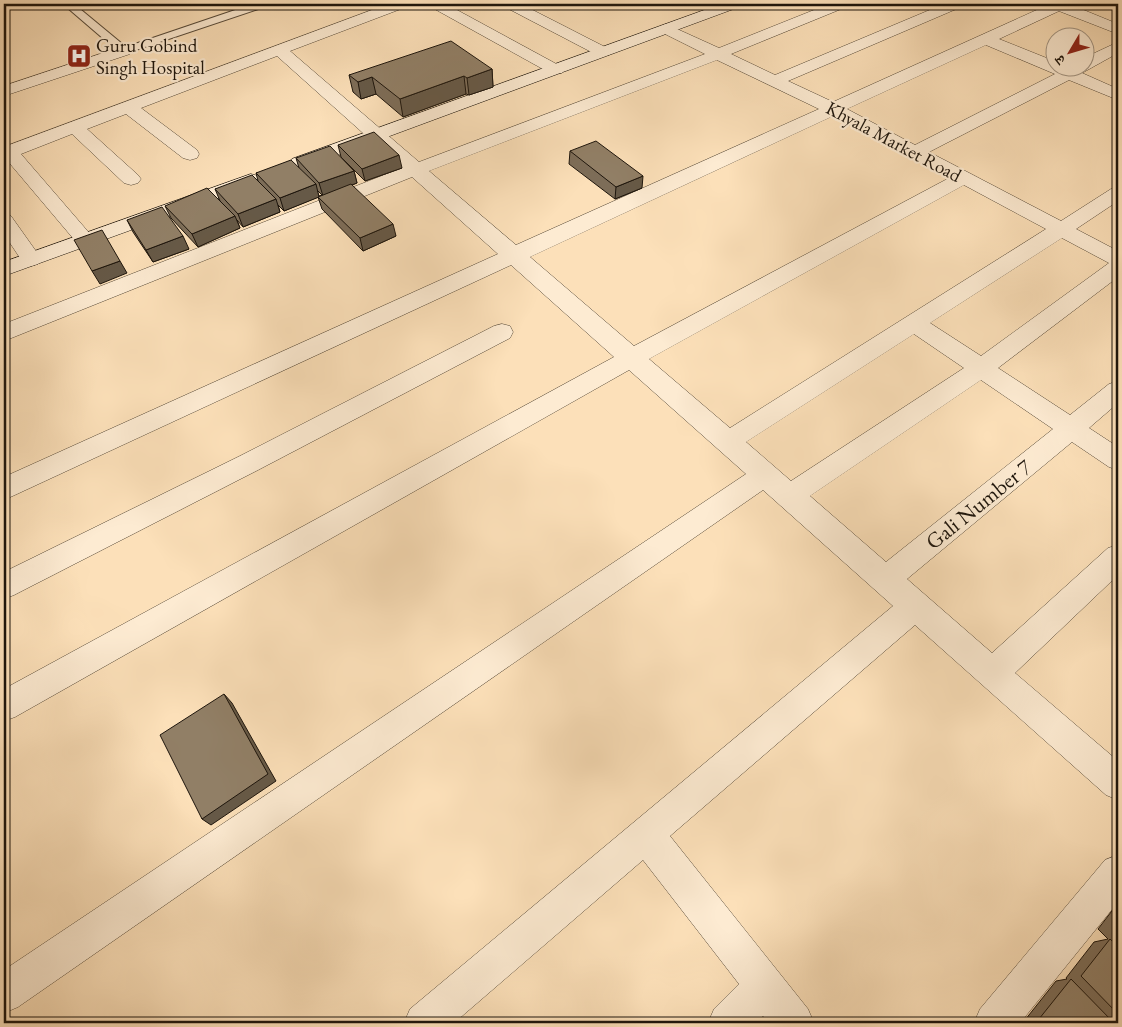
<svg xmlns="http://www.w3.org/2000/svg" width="1122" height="1027" viewBox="0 0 1122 1027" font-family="'EB Garamond','Noto Serif Devanagari',serif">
<rect width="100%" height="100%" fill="#fce0b9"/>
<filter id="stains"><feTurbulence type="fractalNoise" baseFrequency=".004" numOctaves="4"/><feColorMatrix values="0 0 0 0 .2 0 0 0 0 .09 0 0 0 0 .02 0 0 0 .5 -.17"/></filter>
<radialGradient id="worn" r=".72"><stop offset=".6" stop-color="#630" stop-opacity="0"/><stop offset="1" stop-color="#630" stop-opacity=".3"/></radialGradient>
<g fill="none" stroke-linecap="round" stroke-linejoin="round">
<defs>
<polygon id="lane" points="63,4 74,4 126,47 253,4 268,4 267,6 124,54 120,53"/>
<g id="street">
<path d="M388 4H408L406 7 290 51 419 162 705 54 661 32 658 29 661 26 666 24 719 48 829 4H848L846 7 731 54 775 75 944 4H963L961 7 788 81 833 102 1050 4H1069L1118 24V34L1059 11 999 39 1054 61V68H1084V58L1118 42V53L1082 73 1118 89V100L1069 80 929 152 1061 221 1111 189 1118 187V201L1076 229 1118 251V277L998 368 1070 415 1109 384 1118 381V403L1089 428 1118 447V470L1109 467 1072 442 907 579 992 653 1108 548 1118 545V575L1015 673 1118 761V800L1106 795 915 625 670 836 808 1009 814 1023H769L763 1016 756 1023H708L714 1009 739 984 643 860 454 1023H404L410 1009 893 606 763 490 18 1007 4 1013V970L746 474 629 370 15 717 4 721V689L614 357 511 265 4 500V477L498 254 412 177 4 341V324L402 168 277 56 141 108 197 150 199 154 197 158 190 160 183 158 126 114 87 129 138 175 141 179 138 183 131 185 124 183 72 134 21 154 91 235 94 239 91 243 84 245 77 243 6 159H4V147ZM986 45 1055 74 915 145 847 109ZM717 60 819 109 516 245 429 171ZM833 116 949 178 634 346 530 257ZM964 185 1046 229 730 428 649 359ZM1062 238 1109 263 981 356 930 323ZM914 334 964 368 791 481 746 442ZM981 380 1053 429 886 562 810 496Z"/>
<polygon points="429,4 446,4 562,67 564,70 562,73 550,73 431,7"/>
<polygon points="503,4 521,4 609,49 611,52 609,55 597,55 505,7"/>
<polygon points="124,46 130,48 132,51 130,54 4,96 4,86"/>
<polygon points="4,214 11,216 38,254 42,259 38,264 31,266 24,264 4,234"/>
<polygon points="502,324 510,326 513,332 510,338 258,470 14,595 4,599 4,572 240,456 494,326"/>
<polygon points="1118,855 1118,902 1020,1023 974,1023 980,1009 1105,860"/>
</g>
<g id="secondary">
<polygon points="721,4 741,4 739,7 306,167 299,169 292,167 290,163 292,159"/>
<polygon points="251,174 258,176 261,180 258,184 4,276 4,262"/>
</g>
</defs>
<use href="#lane" stroke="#554837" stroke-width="2"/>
<use href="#street" stroke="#554837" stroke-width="1"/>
<use href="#secondary" stroke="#1d150c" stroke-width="1"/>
<use href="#lane" fill="#fdebd2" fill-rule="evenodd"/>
<use href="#street" fill="#fdebd2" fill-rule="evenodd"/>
<use href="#secondary" fill="#fdebd2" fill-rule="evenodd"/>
</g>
<g fill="#7d6d58" stroke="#1d150c" fill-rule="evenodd">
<polygon points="492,69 493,87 469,95 466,94 403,117 376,94 361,99 353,92 349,75"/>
<polygon points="338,145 402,168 365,181 341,157"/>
<polygon points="570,151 642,188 615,199 569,164"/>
<path d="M296 158 354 171 357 183 352 185 396 236 363 251 322 209 318 197 284 211 278 205 280 212 243 227 237 220 240 228 198 247 171 218 165 206 220 201 215 189 258 181 256 173 299 168ZM317 190 322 195 319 196Z"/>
<polygon points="127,220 189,249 153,262 133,232"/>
<polygon points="1118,903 1118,1023 1028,1023 1025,1020 1056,981 1067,979 1066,978 1094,942 1108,939 1098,929"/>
</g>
<g fill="#665947" stroke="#1d150c">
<polygon points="492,69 493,87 469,95 467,78"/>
<polygon points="464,76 466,94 403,117 400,99"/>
<polygon points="372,77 376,94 361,99 358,82"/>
<polygon points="399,155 402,168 365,181 362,169"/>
<polygon points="354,171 357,183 323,196 319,183"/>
<polygon points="643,176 642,188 615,199 616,187"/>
<polygon points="316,184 319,197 284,211 280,198"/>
<polygon points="276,199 280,212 243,227 238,214"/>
<polygon points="235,216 240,228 198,247 192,234"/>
<polygon points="393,224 396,236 363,251 360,238"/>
<polygon points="183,236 189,249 153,262 146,250"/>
<polygon points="120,261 127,273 100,284 92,271"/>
<polygon points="224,694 232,703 276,781 211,825 202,819"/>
</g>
<g fill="#917f66" stroke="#1d150c">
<polygon points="451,41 492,69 467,78 464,76 400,99 372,77 358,82 349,75"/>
<polygon points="374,132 399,155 362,169 338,145"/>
<polygon points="596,141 643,176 616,187 570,151"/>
<polygon points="330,146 354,171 319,183 296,158"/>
<polygon points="291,160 316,184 280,198 256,173"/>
<polygon points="252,175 276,199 238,214 215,189"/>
<polygon points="351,184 393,224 360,238 318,197"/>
<polygon points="207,188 235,216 192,234 165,206"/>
<polygon points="162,207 183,236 146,250 127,220"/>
<polygon points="102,230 120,261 92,271 74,240"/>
<polygon points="224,694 268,774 202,819 160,735"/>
<polygon points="1118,919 1118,930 1113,925"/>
<polygon points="1110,939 1118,947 1118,1014 1081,976"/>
<polygon points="1071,979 1114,1023 1043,1023 1039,1019"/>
</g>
<defs>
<symbol id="hospital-square" viewBox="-11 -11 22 22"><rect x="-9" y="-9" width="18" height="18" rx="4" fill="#8f2418" stroke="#fdebd2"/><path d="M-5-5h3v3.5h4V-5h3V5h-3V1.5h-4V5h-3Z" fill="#fff"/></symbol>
</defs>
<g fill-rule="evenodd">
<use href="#hospital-square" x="65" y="42" width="28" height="28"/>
</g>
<g text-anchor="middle" stroke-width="4.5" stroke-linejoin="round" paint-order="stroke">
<g font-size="19" fill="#1d150c" stroke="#fdebd2" text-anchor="start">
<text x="96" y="52">Guru Gobind<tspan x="96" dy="22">Singh Hospital</tspan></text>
</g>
<g font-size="19" fill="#1d150c" stroke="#fdebd2">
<text transform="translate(894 141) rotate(28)" y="7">Khyala Market Road</text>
</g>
<g font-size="22" fill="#1d150c" stroke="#fdebd2">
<text transform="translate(978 504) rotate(-39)" y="8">Gali Number 7</text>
</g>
</g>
<rect width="1122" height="1027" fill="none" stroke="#fce0b9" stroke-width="20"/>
<rect x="5" y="5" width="1112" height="1017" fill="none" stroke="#1d150c" stroke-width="2.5"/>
<rect x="10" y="10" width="1102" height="1007" fill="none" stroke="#1d150c"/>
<g transform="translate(1070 52) rotate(232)"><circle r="24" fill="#fdebd2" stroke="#a39583"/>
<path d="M0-4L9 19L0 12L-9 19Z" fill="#8f2418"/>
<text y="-8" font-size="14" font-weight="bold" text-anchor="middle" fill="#1d150c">उ</text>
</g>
<rect width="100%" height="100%" filter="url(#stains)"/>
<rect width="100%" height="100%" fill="url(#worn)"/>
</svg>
